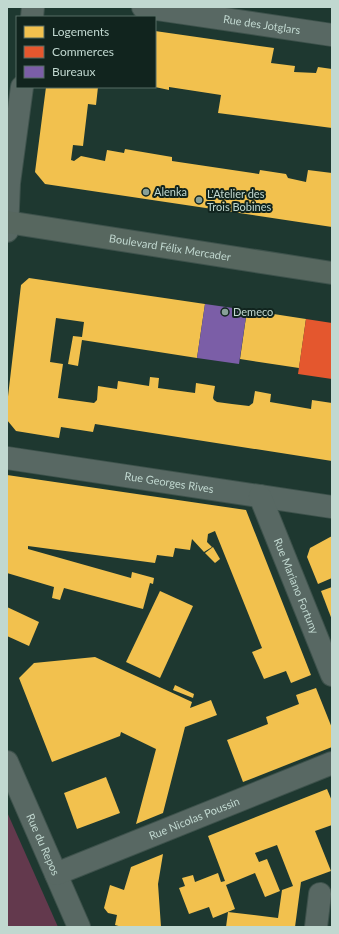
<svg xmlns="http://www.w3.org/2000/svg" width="339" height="934" viewBox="0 0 339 934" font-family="Lato,sans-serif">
<rect width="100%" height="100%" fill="#1e3830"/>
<polygon fill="#63394d" points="7,812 58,927 7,927"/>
<g fill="#f2c14e">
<polygon points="155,31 274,48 271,63 295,66 294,72 316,73 318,67 332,69 332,128 218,113 221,95 169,87 169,90 155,87"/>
<polygon points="46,87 98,87 96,105 88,104 83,146 73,145 71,160 74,161 81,156 105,161 107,150 124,153 125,149 172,157 172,161 259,174 260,170 286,174 288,178 306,182 308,170 332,173 332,227 45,184 35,172"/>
<polygon points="29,278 205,304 197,358 82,340 78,366 68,364 73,336 82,337 84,322 56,318 50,362 63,364 58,398 94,403 97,400 98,386 117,389 118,381 149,386 150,377 159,378 158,388 195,393 196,383 215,386 213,398 214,400 217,402 232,404 249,406 253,403 255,391 271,394 270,402 311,409 312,400 332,403 332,461 95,424 93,432 61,427 59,438 16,431 7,420 7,405 21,285"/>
<polygon points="247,310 306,319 299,368 240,359"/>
<polygon points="7,475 246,510 311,675 291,683 286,671 264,679 252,652 262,648 215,531 208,534 207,542 212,547 204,552 192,539 190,550 175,548 173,557 157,555 155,563 28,546 28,549 131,578 132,572 154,578 153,584 150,583 143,609 64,588 60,600 52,598 54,587 7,573"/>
<polygon points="332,536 332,578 318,584 307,557 310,548"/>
<polygon points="213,547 220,559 215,563 205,553"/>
<polygon points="332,587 332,620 321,591"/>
<polygon points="160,591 193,606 160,678 126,662"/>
<polygon points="7,607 39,622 29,646 7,636"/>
<polygon points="95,657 192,702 190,708 211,700 217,715 185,727 163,813 136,824 156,749 121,732 120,736 52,762 19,678 34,663"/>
<polygon points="175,685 194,694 193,698 173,690"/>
<polygon points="316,688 332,728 332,747 243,782 227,740 268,724 266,717 299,704 296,695"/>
<polygon points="106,777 120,813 77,829 64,793"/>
<polygon points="327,789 332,801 332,825 315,831 331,871 301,882 295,927 226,927 228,912 278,918 282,890 293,886 277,845 255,853 259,862 267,859 280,891 265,897 255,873 226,885 235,909 213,918 209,907 189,914 179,888 185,886 182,878 193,875 195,882 218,873 221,882 225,881 208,836"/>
<polygon points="163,854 158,884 161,927 122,927 115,925 117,915 108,913 104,908 110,885 124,890 131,867"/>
</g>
<polygon fill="#e4572e" points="306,319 332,323 332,379 298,374"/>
<polygon fill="#7b5ea7" points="205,304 247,310 239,364 197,358"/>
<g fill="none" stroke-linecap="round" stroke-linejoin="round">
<defs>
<g id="minor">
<path id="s1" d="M143 7 332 35"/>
<polyline points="32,17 33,7"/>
<polyline points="7,231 9,183 22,87"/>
<path id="s2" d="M7 458 332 507"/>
<path id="s3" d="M260 496 332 675"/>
<path id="s4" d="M7 762 79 927"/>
<path id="s5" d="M56 874 332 763"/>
<polyline points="316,927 320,894"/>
</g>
<g id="secondary">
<path id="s6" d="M7 222 332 273"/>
</g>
</defs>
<use href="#minor" stroke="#3e524c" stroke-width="24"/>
<use href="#secondary" stroke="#3e524c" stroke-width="24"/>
<use href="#minor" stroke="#586863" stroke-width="22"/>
<use href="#secondary" stroke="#57675f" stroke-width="22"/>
</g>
<g fill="#88a098" stroke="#11241e" stroke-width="1.5">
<circle cx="146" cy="192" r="4"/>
<circle cx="199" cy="200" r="4"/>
<circle cx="225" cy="312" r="4"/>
</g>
<g text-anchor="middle" stroke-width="4" stroke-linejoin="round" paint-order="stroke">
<g font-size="11" fill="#c1d8d0" stroke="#11241e">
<text dy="4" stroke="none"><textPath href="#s1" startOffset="120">Rue des Jotglars</textPath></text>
<text dy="4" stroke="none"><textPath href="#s6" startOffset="165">Boulevard Félix Mercader</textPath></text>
<text dy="4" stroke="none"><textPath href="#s2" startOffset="164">Rue Georges Rives</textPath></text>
<text dy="4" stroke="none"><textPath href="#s3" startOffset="97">Rue Mariano Fortuny</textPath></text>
<text dy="4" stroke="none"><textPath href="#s5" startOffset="149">Rue Nicolas Poussin</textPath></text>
<text dy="4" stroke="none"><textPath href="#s4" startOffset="90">Rue du Repos</textPath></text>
</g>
<g font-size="11" fill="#c1d8d0" stroke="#11241e" text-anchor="start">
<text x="154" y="196">Alenka</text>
<text x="207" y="198">L'Atelier des<tspan x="207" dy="13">Trois Bobines</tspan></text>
<text x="233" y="316">Demeco</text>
</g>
</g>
<rect width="339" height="934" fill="none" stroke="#c1d8d0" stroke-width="16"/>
<rect x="16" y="16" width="140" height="72" fill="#11241e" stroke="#576c65"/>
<rect x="24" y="26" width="20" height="12" fill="#f2c14e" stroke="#576c65"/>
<text x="52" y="36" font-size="12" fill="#c1d8d0">Logements</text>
<rect x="24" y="46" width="20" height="12" fill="#e4572e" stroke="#576c65"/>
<text x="52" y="56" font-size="12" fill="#c1d8d0">Commerces</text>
<rect x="24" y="66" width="20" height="12" fill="#7b5ea7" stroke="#576c65"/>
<text x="52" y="76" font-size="12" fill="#c1d8d0">Bureaux</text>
</svg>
